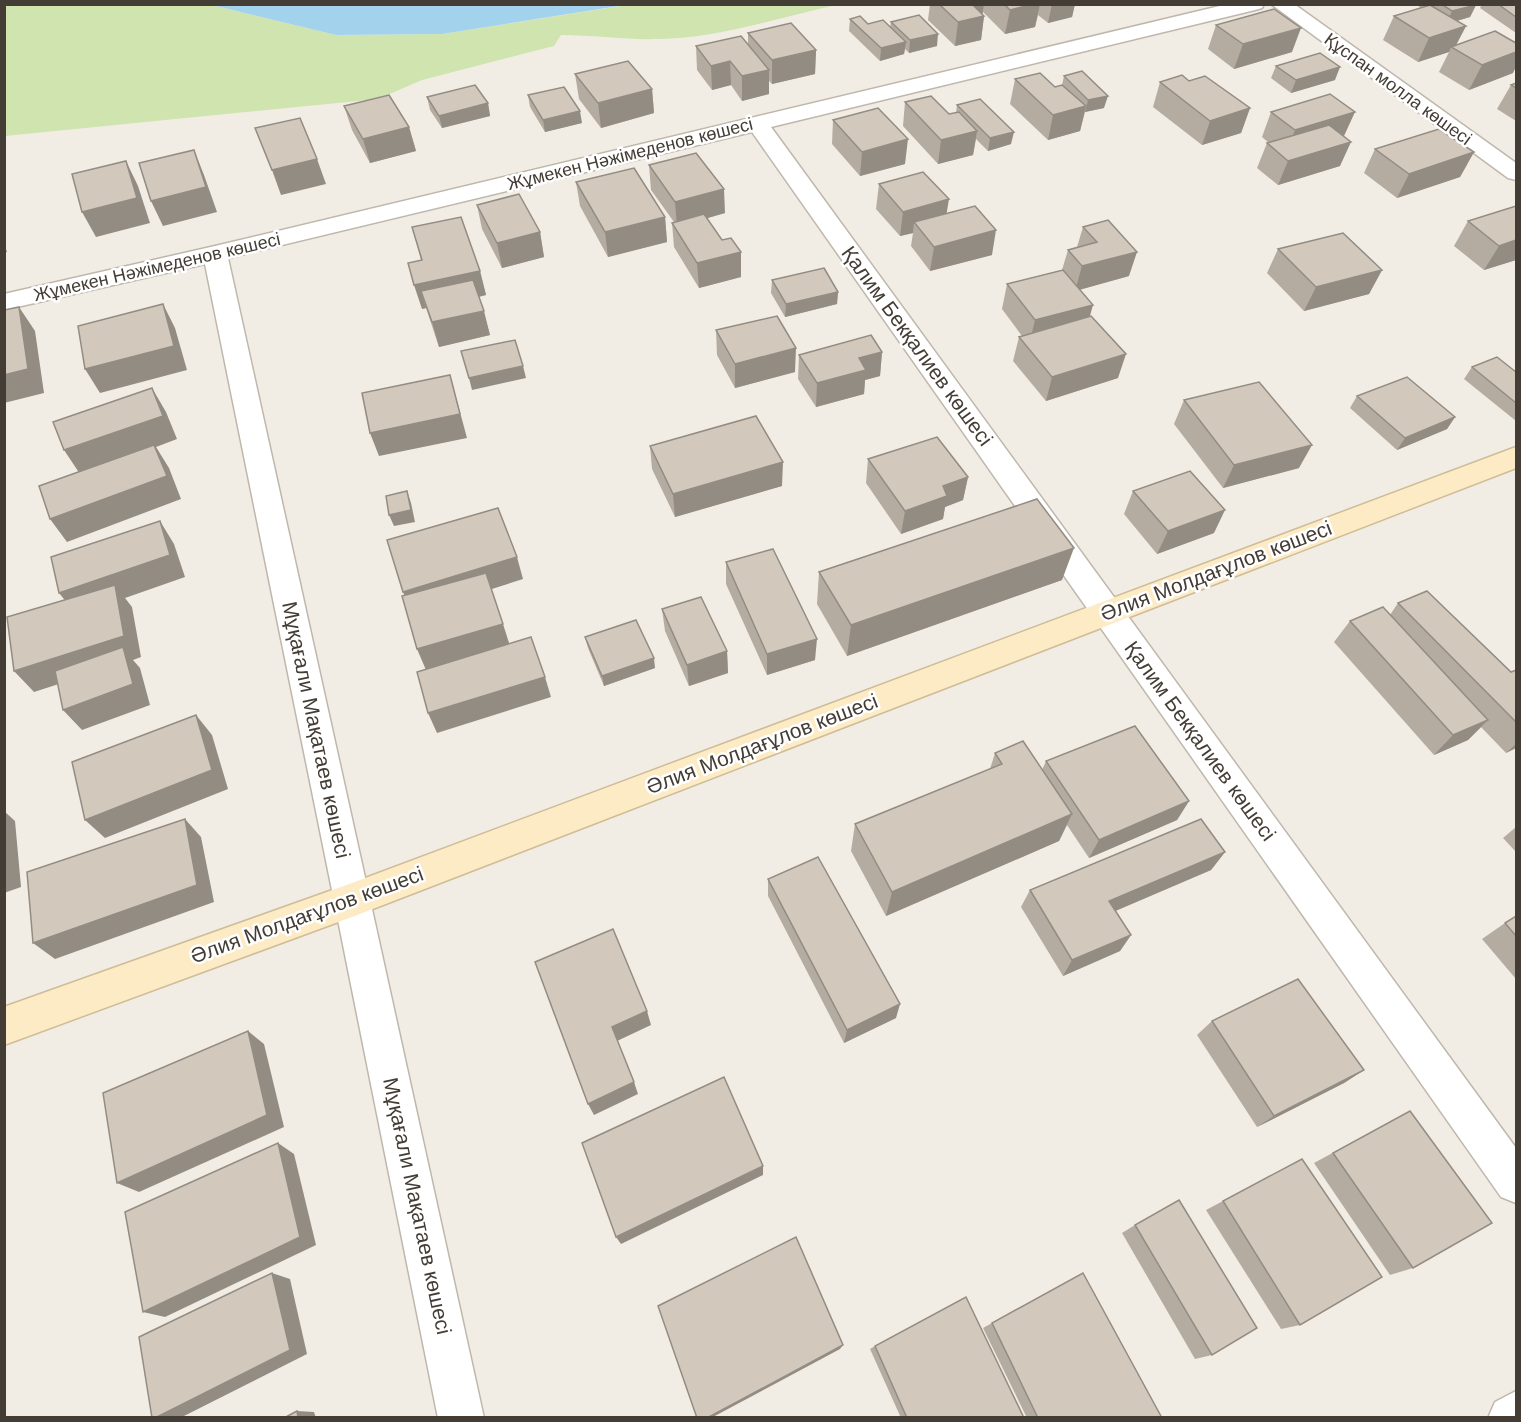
<svg xmlns="http://www.w3.org/2000/svg" width="1521" height="1422" viewBox="0 0 1521 1422" font-family="Helvetica,sans-serif">
<rect width="100%" height="100%" fill="#f1ede5"/>
<path fill="#cfe4af" d="M5 5H212L336 35 442 34 627 5H836C778 18 718 38 658 39 626 40 593 35 561 35L554 46 422 80 378 99 5 136Z"/>
<polygon fill="#a3d3ec" points="212,5 212,4 625,5 442,34 336,35"/>
<g fill="none" stroke-linecap="round" stroke-linejoin="round">
<defs>
<g id="minor">
<polygon points="1228,4 1264,4 1262,8 1255,10 771,127 1516,1148 1516,1203 1501,1197 752,132 228,258 370,900 365,912 352,917 339,912 334,900 205,264 4,310 4,294 215,246"/>
<polygon points="1271,4 1294,4 1516,163 1516,180 1508,178"/>
<polygon points="1516,1391 1516,1418 1488,1418 1495,1402"/>
</g>
<polygon id="tertiary" points="352,883 365,888 370,900 484,1418 438,1418 334,900 339,888"/>
<polygon id="secondary" points="1516,447 1516,468 352,917 4,1045 4,1007 352,883"/>
</defs>
<use href="#minor" stroke="#bfb7ab" stroke-width="3"/>
<use href="#tertiary" stroke="#bfb7ab" stroke-width="3"/>
<use href="#secondary" stroke="#cfbd97" stroke-width="3"/>
<use href="#minor" fill="#fff" fill-rule="evenodd"/>
<use href="#tertiary" fill="#fff" fill-rule="evenodd"/>
<use href="#secondary" fill="#fcebc5" fill-rule="evenodd"/>
</g>
<g fill="#b5aca1">
<polygon points="930,4 1075,4 1072,17 1048,23 1038,15 1035,27 1005,34 983,12 982,14 984,16 981,40 955,46 928,20"/>
<polygon points="1416,4 1476,5 1470,17 1457,21 1466,26 1456,45 1513,73 1469,90 1439,72 1449,52 1418,62 1383,40 1394,16 1421,8"/>
<polygon points="1482,4 1516,4 1516,33 1480,8"/>
<polygon points="850,19 868,24 890,28 891,22 937,46 909,53 905,49 904,54 880,61 849,31"/>
<polygon points="1216,25 1292,52 1234,69 1208,49"/>
<polygon points="748,33 816,50 815,74 772,84 769,81 769,94 742,101 731,85 712,90 697,70 696,46 748,45"/>
<polygon points="1276,66 1335,80 1291,93 1271,78"/>
<polygon points="575,74 652,89 654,113 601,128 579,99"/>
<polygon points="1064,76 1104,108 1085,112 1080,131 1048,140 1010,104 1015,79 1055,87 1062,85"/>
<polygon points="1189,81 1250,108 1241,133 1202,145 1153,107 1160,82"/>
<polygon points="1516,83 1516,121 1497,109 1511,85"/>
<polygon points="528,95 582,123 545,132 530,107"/>
<polygon points="427,97 488,103 490,116 442,128 430,110"/>
<polygon points="905,102 949,114 956,113 957,105 1011,144 988,151 976,139 973,155 938,164 903,126"/>
<polygon points="344,106 409,127 416,151 370,163 352,130"/>
<polygon points="1271,112 1344,136 1340,166 1278,185 1257,168 1267,143 1269,143 1262,137"/>
<polygon points="833,120 905,164 860,176 832,144"/>
<polygon points="1375,149 1474,152 1460,177 1397,198 1364,173"/>
<polygon points="649,165 725,213 707,218 722,240 741,252 741,277 699,288 674,247 672,223 674,222 651,190"/>
<polygon points="576,182 665,217 667,242 608,257 580,206"/>
<polygon points="879,184 946,213 992,255 930,271 911,246 913,233 900,236 876,209"/>
<polygon points="477,205 540,232 544,257 502,268 482,229"/>
<polygon points="1516,206 1516,260 1484,270 1454,246 1468,221"/>
<polygon points="412,227 480,271 486,295 479,297 490,335 439,347 426,308 422,309 421,260"/>
<polygon points="1083,227 1129,276 1079,290 1090,316 1118,378 1046,401 1013,361 1019,337 1022,336 1002,309 1007,284 1062,270 1068,250 1077,247"/>
<polygon points="1278,249 1382,270 1369,294 1304,311 1267,273"/>
<polygon points="772,280 838,292 837,304 785,317 771,293"/>
<polygon points="716,330 795,372 735,388 717,355"/>
<polygon points="882,352 880,376 865,380 864,394 816,407 798,379 799,355"/>
<polygon points="1472,367 1516,372 1516,421 1464,379"/>
<polygon points="1357,396 1455,417 1447,429 1397,450 1350,408"/>
<polygon points="1184,400 1299,468 1223,488 1174,424"/>
<polygon points="650,446 782,486 675,517 652,469"/>
<polygon points="868,459 968,477 963,500 945,507 943,519 901,534 866,483"/>
<polygon points="1133,491 1214,533 1157,554 1124,514"/>
<polygon points="726,562 815,660 767,675 726,584"/>
<polygon points="819,572 1062,580 847,656 817,604"/>
<polygon points="1398,603 1511,672 1516,670 1516,748 1506,753 1481,727 1468,740 1434,755 1334,642 1350,621 1390,615"/>
<polygon points="662,609 727,651 728,673 689,686 665,631"/>
<polygon points="585,637 655,668 604,686 588,648"/>
<polygon points="995,753 1042,770 1046,761 1189,801 1177,820 1089,858 1067,825 1059,841 886,916 851,851 855,824 990,769"/>
<polygon points="1516,827 1516,852 1503,838"/>
<polygon points="1225,852 1211,870 1115,911 1131,935 1120,951 1063,976 1021,907 1030,890"/>
<polygon points="768,879 896,1018 844,1043 768,896"/>
<polygon points="1516,916 1516,979 1482,939 1505,923"/>
<polygon points="1212,1021 1364,1070 1344,1083 1257,1127 1197,1035"/>
<polygon points="1410,1111 1413,1268 1390,1275 1314,1163"/>
<polygon points="1302,1159 1300,1325 1281,1329 1206,1210"/>
<polygon points="1135,1225 1212,1355 1195,1359 1122,1233"/>
<polygon points="1083,1273 1162,1418 1027,1418 983,1328"/>
<polygon points="875,1346 1024,1418 901,1418 870,1349"/>
</g>
<g fill="#938c83">
<polygon points="971,4 984,4 982,17 984,16 981,40 955,46 958,22"/>
<polygon points="1033,4 1040,4 1035,27 1005,34 1010,10"/>
<polygon points="1052,4 1075,4 1072,17 1048,23"/>
<polygon points="1476,5 1470,17 1446,24 1452,11"/>
<polygon points="1466,26 1454,49 1451,47 1449,52 1418,62 1429,38"/>
<polygon points="1301,28 1292,52 1234,69 1243,44"/>
<polygon points="938,34 937,46 909,53 910,40"/>
<polygon points="906,42 904,54 880,61 881,48"/>
<polygon points="816,50 815,74 772,84 772,60"/>
<polygon points="1516,52 1516,67 1513,73 1469,90 1482,65"/>
<polygon points="730,61 731,85 712,90 711,66"/>
<polygon points="1340,67 1335,80 1291,93 1296,80"/>
<polygon points="769,70 769,94 742,101 742,76"/>
<polygon points="652,89 654,113 601,128 598,103"/>
<polygon points="1108,96 1104,108 1085,112 1088,100"/>
<polygon points="488,103 490,116 442,128 439,116"/>
<polygon points="1086,106 1080,131 1048,140 1053,115"/>
<polygon points="1250,108 1241,133 1202,145 1210,121"/>
<polygon points="580,111 582,123 545,132 543,120"/>
<polygon points="1355,112 1344,136 1285,155 1295,130"/>
<polygon points="409,127 416,151 370,163 363,139"/>
<polygon points="977,131 973,155 938,164 941,140"/>
<polygon points="1014,132 1011,144 988,151 990,138"/>
<polygon points="908,139 905,164 860,176 862,152"/>
<polygon points="1351,142 1340,166 1278,185 1288,161"/>
<polygon points="194,150 204,175 217,212 163,226 151,201"/>
<polygon points="1474,152 1460,177 1397,198 1409,174"/>
<polygon points="317,159 326,184 281,195 272,170"/>
<polygon points="126,161 138,186 150,223 96,237 82,212"/>
<polygon points="724,189 725,213 677,227 675,202"/>
<polygon points="949,199 945,223 914,222 913,233 900,236 903,212"/>
<polygon points="665,217 667,242 608,257 605,232"/>
<polygon points="996,230 992,255 930,271 934,247"/>
<polygon points="540,232 544,257 502,268 497,243"/>
<polygon points="1516,240 1516,260 1484,270 1499,246"/>
<polygon points="4,243 7,252 4,253"/>
<polygon points="741,252 741,277 699,288 697,263"/>
<polygon points="1137,252 1129,276 1075,291 1082,266"/>
<polygon points="1382,270 1369,294 1304,311 1316,287"/>
<polygon points="480,271 486,295 427,308 421,291 426,308 422,309 414,285"/>
<polygon points="838,292 837,304 785,317 786,304"/>
<polygon points="163,304 175,328 187,370 100,393 85,369"/>
<polygon points="1093,305 1086,330 1029,345 1035,320"/>
<polygon points="19,307 35,331 44,393 4,403 4,375"/>
<polygon points="484,311 490,335 439,347 432,322"/>
<polygon points="796,348 795,372 735,388 735,364"/>
<polygon points="882,352 880,376 865,380 864,394 816,407 817,383 859,358"/>
<polygon points="1126,354 1118,378 1046,401 1052,377"/>
<polygon points="523,366 526,378 472,390 469,378"/>
<polygon points="450,375 467,438 379,456 370,433"/>
<polygon points="152,388 166,412 177,439 156,447 169,468 181,499 67,542 50,519 80,474 64,450"/>
<polygon points="1455,417 1447,429 1397,450 1405,438"/>
<polygon points="1312,445 1299,468 1223,488 1234,465"/>
<polygon points="783,462 782,486 675,517 673,494"/>
<polygon points="968,477 963,500 945,507 943,519 901,534 905,511 943,486"/>
<polygon points="407,491 411,503 415,522 394,526 389,515"/>
<polygon points="1225,510 1214,533 1157,554 1168,531"/>
<polygon points="160,521 174,544 185,577 125,598 132,607 141,657 133,660 140,668 150,705 82,730 63,710 127,662 34,692 14,671 77,615 59,593"/>
<polygon points="1074,548 1062,580 847,656 851,625"/>
<polygon points="517,557 523,579 413,614 403,592"/>
<polygon points="503,624 510,646 426,670 417,649"/>
<polygon points="817,639 815,660 767,675 767,654"/>
<polygon points="727,651 728,673 689,686 687,665"/>
<polygon points="654,658 655,668 604,686 602,676"/>
<polygon points="545,677 551,697 437,733 428,713"/>
<polygon points="196,715 212,735 228,789 105,838 85,820"/>
<polygon points="1488,720 1468,740 1434,755 1453,735"/>
<polygon points="1516,744 1516,748 1506,753"/>
<polygon points="1189,801 1177,820 1089,858 1099,840"/>
<polygon points="4,811 15,821 21,887 4,893"/>
<polygon points="1072,814 1059,841 886,916 892,892"/>
<polygon points="185,819 201,837 214,902 55,959 33,943"/>
<polygon points="1225,852 1211,870 1099,918 1109,901"/>
<polygon points="1131,935 1120,951 1063,976 1072,960"/>
<polygon points="900,1004 896,1018 844,1043 847,1030"/>
<polygon points="647,1011 651,1025 617,1041 612,1027"/>
<polygon points="248,1031 264,1044 284,1127 139,1192 117,1183"/>
<polygon points="1364,1070 1344,1083 1257,1127 1274,1116"/>
<polygon points="634,1082 638,1094 594,1115 588,1104"/>
<polygon points="278,1143 294,1154 316,1245 165,1317 143,1312"/>
<polygon points="763,1166 763,1175 621,1244 616,1237"/>
<polygon points="272,1273 290,1279 307,1354 180,1418 155,1418"/>
<polygon points="843,1345 840,1349 711,1418 707,1418"/>
<polygon points="297,1411 314,1412 316,1418 298,1418"/>
</g>
<g fill="#d2c8bb" stroke="#938c83" stroke-width="1.5">
<polygon points="939,4 972,4 984,16 958,22"/>
<polygon points="1004,4 1033,4 1010,10"/>
<polygon points="1441,4 1476,4 1476,5 1452,11"/>
<polygon points="1498,4 1516,4 1516,17"/>
<polygon points="1430,5 1466,26 1429,38 1394,16"/>
<polygon points="1274,9 1301,28 1243,44 1216,25"/>
<polygon points="919,15 938,34 910,40 891,22"/>
<polygon points="860,16 868,24 883,20 906,42 881,48 850,19"/>
<polygon points="791,23 816,50 772,60 748,33"/>
<polygon points="1495,31 1516,43 1516,52 1482,65 1451,47"/>
<polygon points="741,36 769,70 742,76 730,61 711,66 696,46"/>
<polygon points="1320,53 1340,67 1296,80 1276,66"/>
<polygon points="628,61 652,89 598,103 575,74"/>
<polygon points="1082,71 1108,96 1088,100 1064,76"/>
<polygon points="1040,73 1055,87 1062,85 1086,106 1053,115 1015,79"/>
<polygon points="1182,75 1189,81 1205,76 1250,108 1210,121 1160,82"/>
<polygon points="1516,83 1516,88 1511,85"/>
<polygon points="475,85 488,103 439,116 427,97"/>
<polygon points="564,87 580,111 543,120 528,95"/>
<polygon points="1330,94 1355,112 1295,130 1271,112"/>
<polygon points="389,95 409,127 363,139 344,106"/>
<polygon points="931,96 949,114 959,112 977,131 941,140 905,102"/>
<polygon points="980,99 1014,132 990,138 957,105"/>
<polygon points="878,108 908,139 862,152 833,120"/>
<polygon points="300,118 317,159 272,170 255,128"/>
<polygon points="1329,125 1351,142 1288,161 1267,143"/>
<polygon points="1439,129 1474,152 1409,174 1375,149"/>
<polygon points="194,150 206,187 151,201 139,163"/>
<polygon points="696,153 724,189 675,202 649,165"/>
<polygon points="126,161 137,198 82,212 72,174"/>
<polygon points="634,168 665,217 605,232 576,182"/>
<polygon points="923,172 949,199 903,212 879,184"/>
<polygon points="519,194 540,232 497,243 477,205"/>
<polygon points="975,206 996,230 934,247 914,222"/>
<polygon points="1516,206 1516,240 1499,246 1468,221"/>
<polygon points="704,214 722,240 731,238 741,252 697,263 672,223"/>
<polygon points="461,217 480,271 414,285 408,263 422,260 412,227"/>
<polygon points="1108,220 1137,252 1082,266 1068,250 1097,242 1083,227"/>
<polygon points="1343,233 1382,270 1316,287 1278,249"/>
<polygon points="824,268 838,292 786,304 772,280"/>
<polygon points="1063,270 1093,305 1035,320 1007,284"/>
<polygon points="473,280 484,311 432,322 421,291"/>
<polygon points="163,304 174,346 85,369 78,326"/>
<polygon points="19,307 28,369 4,375 4,310"/>
<polygon points="777,316 796,348 735,364 716,330"/>
<polygon points="1091,316 1126,354 1052,377 1019,337"/>
<polygon points="871,335 882,352 859,358 866,370 817,383 799,355"/>
<polygon points="515,340 523,366 469,378 461,351"/>
<polygon points="1497,357 1516,372 1516,403 1472,367"/>
<polygon points="450,375 460,414 370,433 362,393"/>
<polygon points="1407,377 1455,417 1405,438 1357,396"/>
<polygon points="1259,382 1312,445 1234,465 1184,400"/>
<polygon points="152,388 163,416 64,450 53,422"/>
<polygon points="756,416 783,462 673,494 650,446"/>
<polygon points="937,437 968,477 943,486 947,496 905,511 868,459"/>
<polygon points="154,445 167,476 50,519 39,486"/>
<polygon points="1190,471 1225,510 1168,531 1133,491"/>
<polygon points="407,491 411,510 389,515 386,496"/>
<polygon points="1037,499 1074,548 851,625 819,572"/>
<polygon points="498,508 517,557 403,592 387,540"/>
<polygon points="160,521 170,555 59,593 51,557"/>
<polygon points="773,549 817,639 767,654 726,562"/>
<polygon points="486,573 503,624 417,649 402,596"/>
<polygon points="115,585 124,636 14,671 7,617"/>
<polygon points="1427,591 1511,672 1516,670 1516,722 1398,603"/>
<polygon points="701,597 727,651 687,665 662,609"/>
<polygon points="1383,607 1488,720 1453,735 1350,621"/>
<polygon points="636,620 654,658 602,676 585,637"/>
<polygon points="531,637 545,677 428,713 417,672"/>
<polygon points="123,647 133,684 63,710 55,671"/>
<polygon points="196,715 212,770 85,820 72,762"/>
<polygon points="1135,726 1189,801 1099,840 1046,761"/>
<polygon points="1023,741 1072,814 892,892 855,824 1002,764 995,753"/>
<polygon points="185,819 197,885 33,943 27,872"/>
<polygon points="1201,819 1225,852 1109,901 1131,935 1072,960 1030,890"/>
<polygon points="818,857 900,1004 847,1030 768,879"/>
<polygon points="1516,916 1516,936 1505,923"/>
<polygon points="613,929 647,1011 612,1027 634,1082 588,1104 535,962"/>
<polygon points="1298,979 1364,1070 1274,1116 1212,1021"/>
<polygon points="248,1031 267,1115 117,1183 103,1093"/>
<polygon points="724,1077 763,1166 616,1237 582,1143"/>
<polygon points="1410,1111 1492,1223 1413,1268 1333,1153"/>
<polygon points="278,1143 300,1237 143,1312 125,1212"/>
<polygon points="1302,1159 1382,1277 1300,1325 1223,1201"/>
<polygon points="1179,1200 1257,1328 1212,1355 1135,1225"/>
<polygon points="796,1237 843,1345 707,1418 697,1418 658,1306"/>
<polygon points="272,1273 290,1350 155,1418 152,1418 139,1337"/>
<polygon points="1083,1273 1162,1418 1038,1418 992,1323"/>
<polygon points="966,1297 1024,1418 907,1418 875,1346"/>
<polygon points="297,1411 298,1418 284,1418"/>
</g>
<g text-anchor="middle" stroke-width="5" stroke-linejoin="round" paint-order="stroke">
<g font-size="18" fill="#433d35" stroke="#fff">
<text transform="translate(1398 89) rotate(36)" y="6">Құспан молла көшесі</text>
<text transform="translate(630 154) rotate(-14)" y="6">Жұмекен Нәжімеденов көшесі</text>
<text transform="translate(157 267) rotate(-13)" y="6">Жұмекен Нәжімеденов көшесі</text>
</g>
<g font-size="21" fill="#433d35" stroke="#fff">
<text transform="translate(917 346) rotate(54)" y="7">Қалим Бекқалиев көшесі</text>
<text transform="translate(1216 571) rotate(-21)" y="7">Әлия Молдағұлов көшесі</text>
<text transform="translate(316 730) rotate(78)" y="7">Мұқағали Мақатаев көшесі</text>
<text transform="translate(1200 741) rotate(54)" y="7">Қалим Бекқалиев көшесі</text>
<text transform="translate(762 744) rotate(-21)" y="7">Әлия Молдағұлов көшесі</text>
<text transform="translate(307 915) rotate(-20)" y="7">Әлия Молдағұлов көшесі</text>
<text transform="translate(417 1206) rotate(78)" y="7">Мұқағали Мақатаев көшесі</text>
</g>
</g>
<rect width="1521" height="1422" fill="none" stroke="#433d35" stroke-width="12"/>
</svg>
